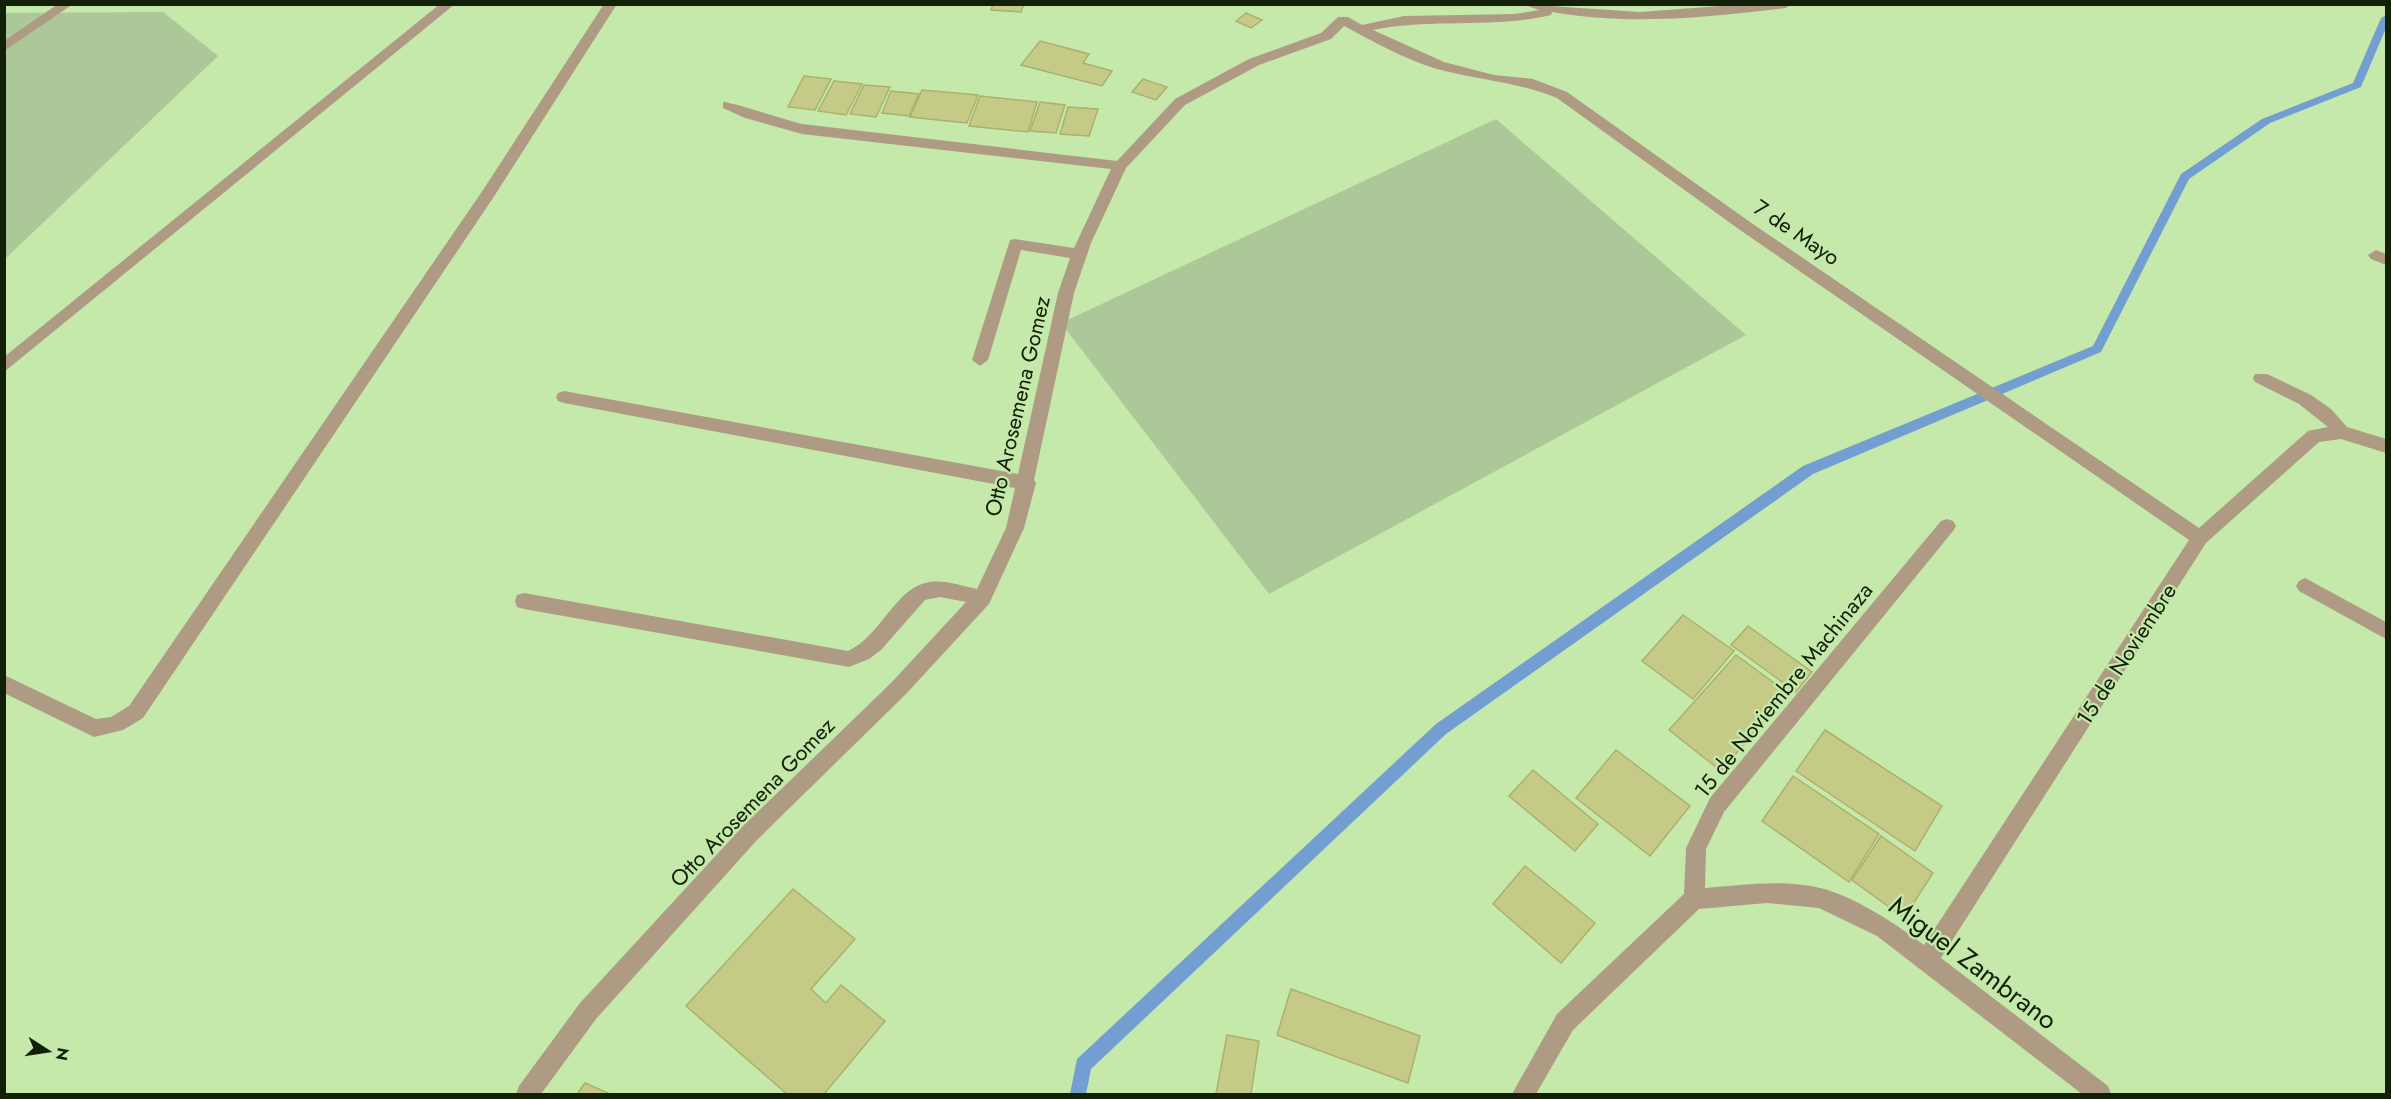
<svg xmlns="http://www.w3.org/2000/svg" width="2391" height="1099" viewBox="0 0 2391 1099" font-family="Jost,sans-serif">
<rect width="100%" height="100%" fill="#c4e9ab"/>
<g fill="#acc899">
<polygon points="163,12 218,56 5,259 5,13"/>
<polygon points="1496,119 1746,335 1269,594 1061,323"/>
</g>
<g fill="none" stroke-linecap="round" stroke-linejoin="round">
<polygon fill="#729ed2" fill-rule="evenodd" points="2386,15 2386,28 2361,87 2270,123 2189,179 2101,352 1813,474 1446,734 1091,1069 1086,1094 1070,1094 1077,1059 1436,724 1803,466 2093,346 2181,174 2262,119 2353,83 2381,18"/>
</g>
<g fill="#c5cb86" stroke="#abb16d" stroke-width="1.5">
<polygon points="993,4 1024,4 1021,12 991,10"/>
<polygon points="1246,13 1262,20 1251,28 1236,21"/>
<polygon points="1040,41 1089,54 1083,63 1112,71 1102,86 1021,65"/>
<polygon points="804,76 831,79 815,110 788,107"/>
<polygon points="1143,79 1167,87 1156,100 1132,92"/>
<polygon points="834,81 862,84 846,115 818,111"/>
<polygon points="864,85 890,87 876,117 850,114"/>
<polygon points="922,90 978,95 967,123 910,117"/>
<polygon points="891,91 919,94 909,116 882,113"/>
<polygon points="980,96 1037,102 1028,132 969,126"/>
<polygon points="1040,102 1065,105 1056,133 1030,131"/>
<polygon points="1068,107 1098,109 1089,136 1060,134"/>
<polygon points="1683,615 1734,651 1693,699 1642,661"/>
<polygon points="1748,626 1812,672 1796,692 1731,645"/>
<polygon points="1736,655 1788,693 1721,771 1669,730"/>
<polygon points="1825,730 1942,806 1915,851 1796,771"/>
<polygon points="1616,750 1690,806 1650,856 1576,798"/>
<polygon points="1533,770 1598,824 1575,851 1509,796"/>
<polygon points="1793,776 1879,834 1849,882 1762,821"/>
<polygon points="1881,836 1933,873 1904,918 1852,880"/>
<polygon points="1525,866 1595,923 1561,963 1493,904"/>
<polygon points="793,889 855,939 811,989 826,1003 841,985 885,1021 824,1094 787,1094 686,1006"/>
<polygon points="1291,989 1420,1036 1408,1083 1277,1035"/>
<polygon points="1227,1035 1259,1041 1251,1094 1216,1094"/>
<polygon points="585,1083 610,1094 577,1094"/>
</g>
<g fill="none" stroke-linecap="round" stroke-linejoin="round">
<g fill="#af9b83" fill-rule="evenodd">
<polygon points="58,4 73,4 4,51 4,41"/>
<polygon points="440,4 455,4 4,372 4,357"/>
<polygon points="604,4 617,4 493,198 143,718 123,730 94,737 4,693 4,675 96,719 111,717 129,706 483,190"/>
<path d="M1522 4 1640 12 1746 4H1792L1786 8C1708 17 1630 26 1552 12L1551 15C1492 29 1431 18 1373 30L1444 62 1494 75 1533 79 1567 92 1750 222 2199 528 2308 431 2328 427 2299 404 2255 382 2253 378 2255 374H2267L2311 395 2331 409 2347 427 2386 439V453L2341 439 2319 442 2206 543 1941 958 2108 1086 2111 1094H2082L1877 936 1819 908 1767 903 1699 909 1573 1030 1536 1094H1512L1557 1014 1684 894 1686 848 1710 798 1941 521 1947 519 1953 521 1956 526 1953 531 1724 812 1706 849 1705 888C1742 885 1783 879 1820 888 1852 895 1898 925 1924 945L2189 540 1740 230 1557 98C1519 82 1477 80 1437 69 1404 59 1374 42 1344 26L1331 39 1259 65 1185 105 1126 168 1091 243 1074 293 1034 480 1036 483 1024 528 989 604 906 694 757 840 596 1019 541 1094H516L519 1086 580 1003 743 826 892 682 966 602 940 597 925 600 881 650 869 659 849 667 524 609 517 607 515 601 517 595 524 593 848 651C881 636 896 586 930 582 946 580 962 586 977 589L1006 528 1015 488 564 403 558 401 556 397 558 393 564 391 1018 474 1058 293 1070 258 1021 250 988 360 980 366 972 360 1010 240 1015 239 1074 248 1111 169 802 134 745 118 723 108V102C728 101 790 121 802 124L1117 161 1175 99 1249 59 1321 33 1338 17H1348L1362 25 1404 16 1515 14 1539 10Z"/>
<polygon points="2376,250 2386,254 2386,265 2371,259 2368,255"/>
<polygon points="2305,578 2386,622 2386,639 2299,591 2296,586 2299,581"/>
</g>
</g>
<g text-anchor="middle" stroke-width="4.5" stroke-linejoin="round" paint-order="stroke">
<g font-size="22" fill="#132008" stroke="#c4e9ab">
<text transform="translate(1797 232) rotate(34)" y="8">7 de Mayo</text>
<text transform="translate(1017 406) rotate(-77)" y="8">Otto Arosemena Gomez</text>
<text transform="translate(2126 654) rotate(-57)" y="8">15 de Noviembre</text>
<text transform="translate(1783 690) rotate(-51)" y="8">15 de Noviembre Machinaza</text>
<text transform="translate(752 802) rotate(-46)" y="8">Otto Arosemena Gomez</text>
</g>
<g font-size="27" fill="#132008" stroke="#c4e9ab">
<text transform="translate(1973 963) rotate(37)" y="9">Miguel Zambrano</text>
</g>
</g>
<rect width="2391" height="1099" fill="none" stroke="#132008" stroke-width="12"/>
<g transform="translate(48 1051) rotate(102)" stroke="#c4e9ab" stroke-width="4.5" paint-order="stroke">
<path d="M0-4.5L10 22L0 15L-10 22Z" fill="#132008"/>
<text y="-9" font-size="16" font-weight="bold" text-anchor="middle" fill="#132008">N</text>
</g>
</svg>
